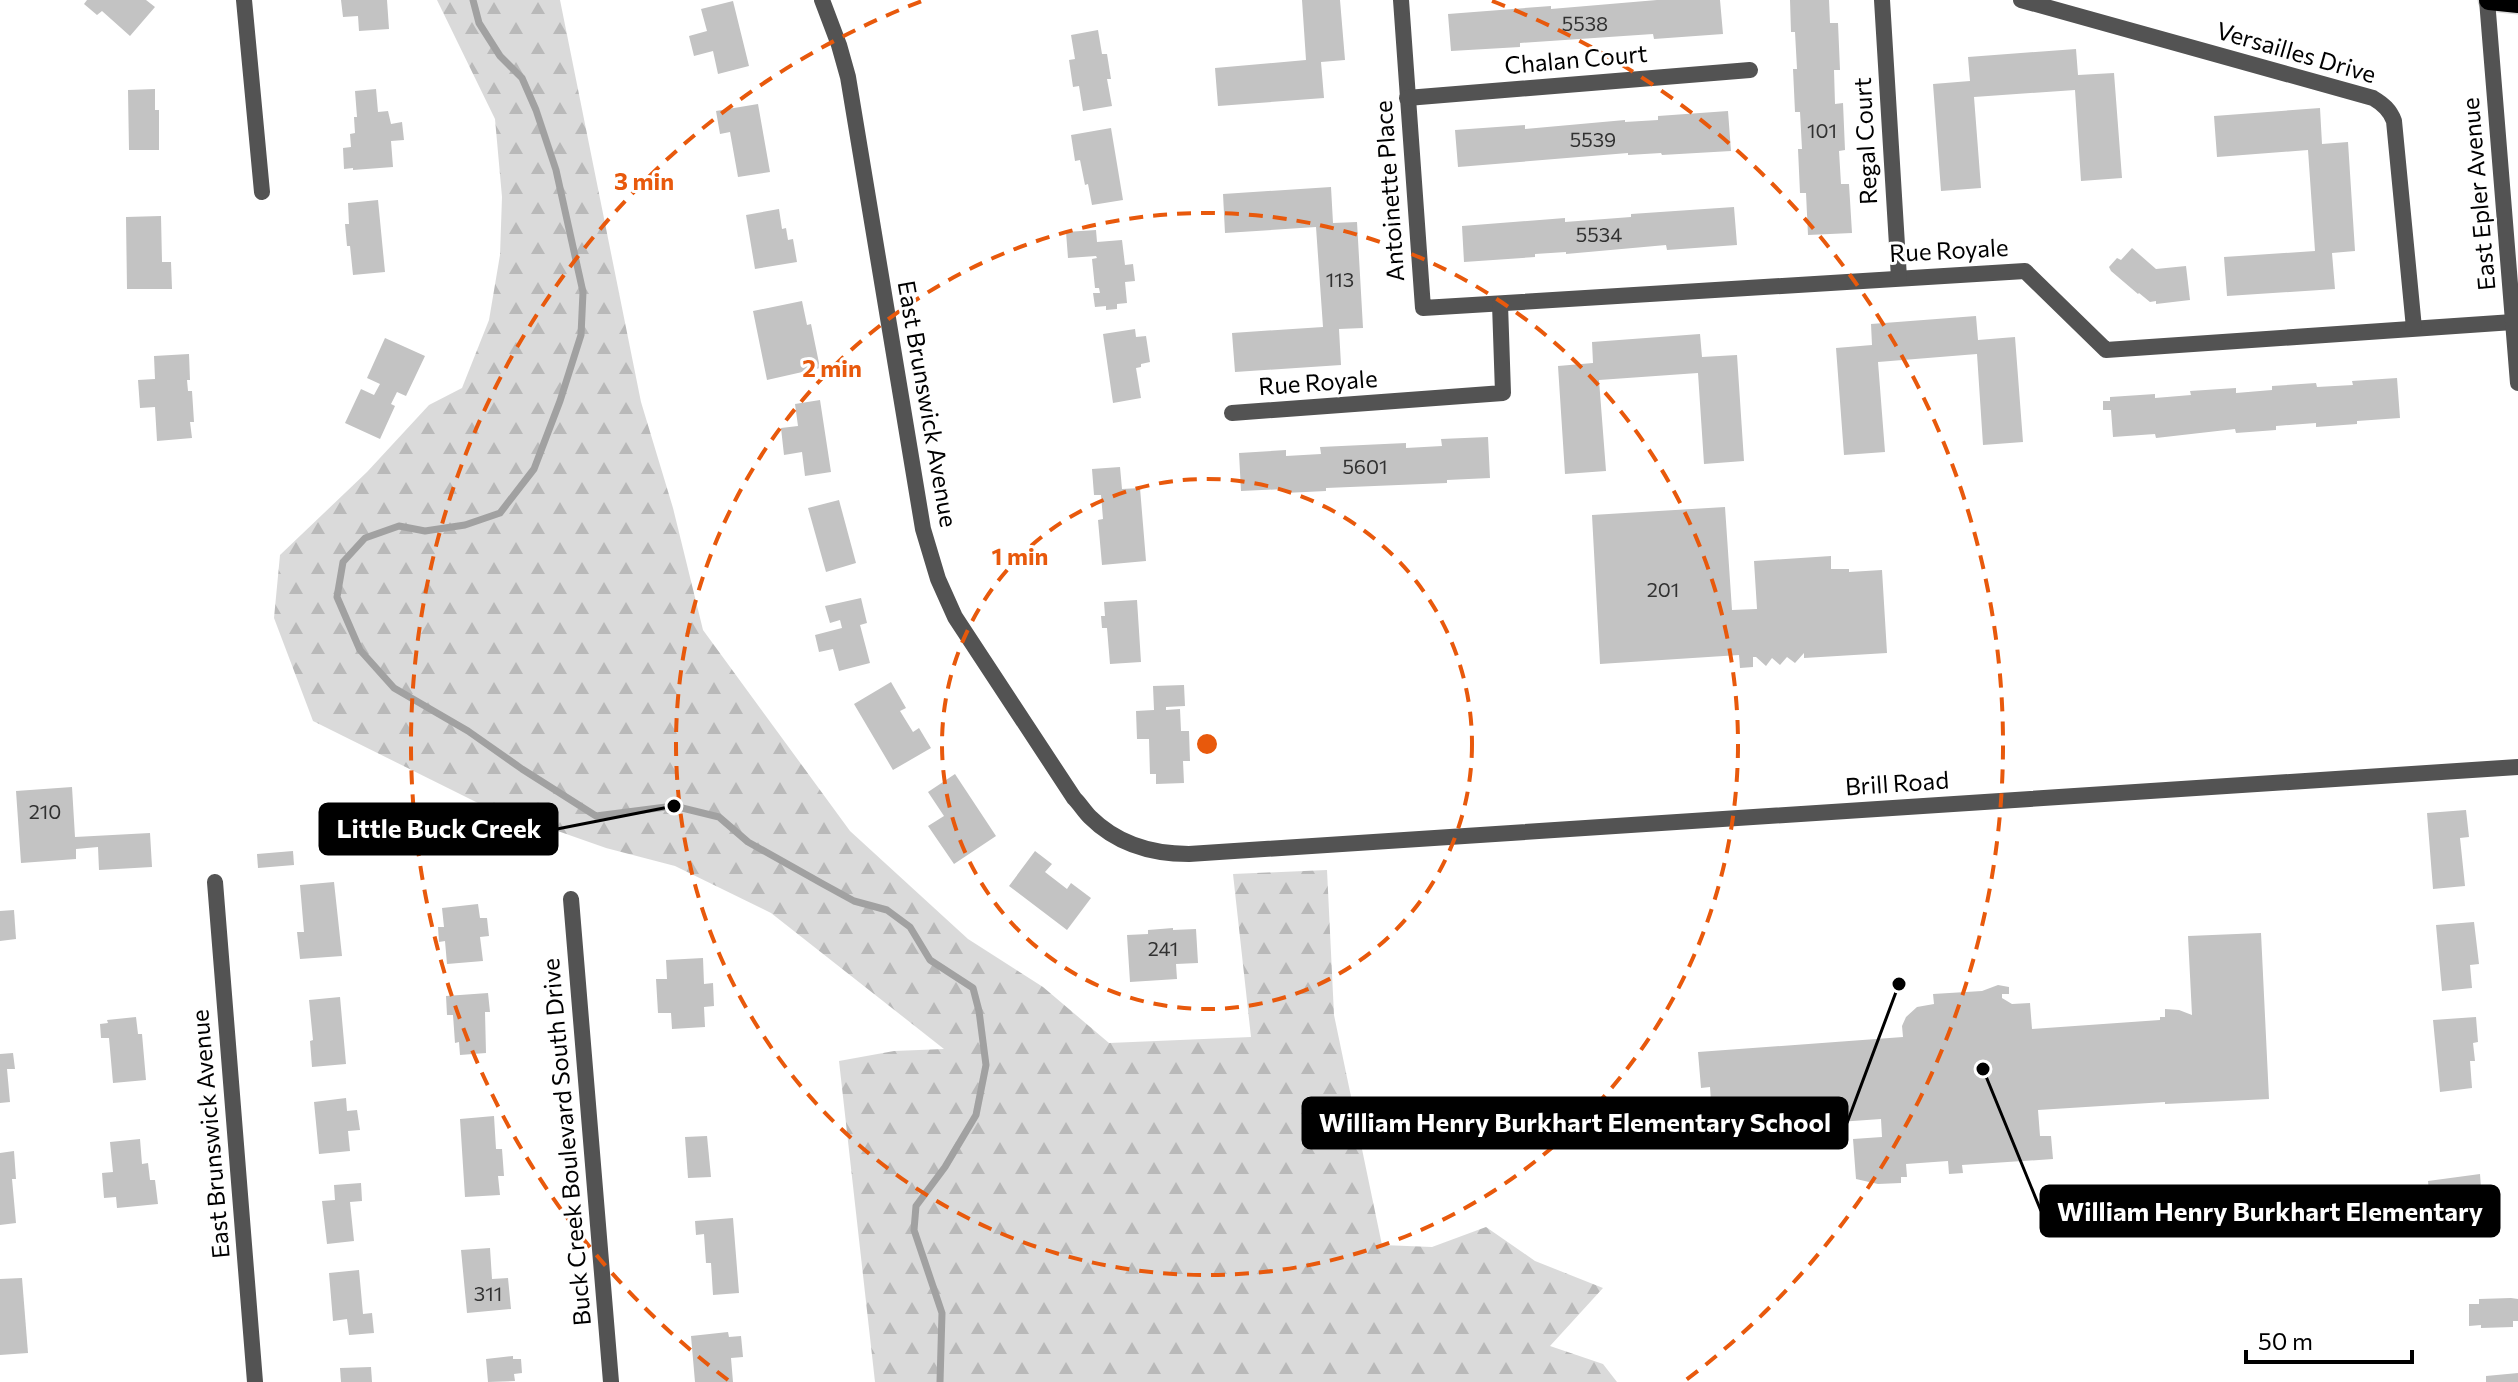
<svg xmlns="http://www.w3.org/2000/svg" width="2518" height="1382" viewBox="0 0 2518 1382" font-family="Commissioner,sans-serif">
<defs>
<pattern id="forest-firs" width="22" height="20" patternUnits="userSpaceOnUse" patternTransform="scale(2)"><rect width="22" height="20" fill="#dadada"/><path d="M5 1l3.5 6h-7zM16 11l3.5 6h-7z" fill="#b9b9b9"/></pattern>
</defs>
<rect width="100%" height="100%" fill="#fff"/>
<polygon fill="url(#forest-firs)" points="437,0 560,0 641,402 673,508 703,630 850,831 968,939 1043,987 1109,1043 1251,1037 1233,874 1327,870 1334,1015 1382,1245 1432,1247 1486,1227 1535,1261 1603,1288 1550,1346 1603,1364 1617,1382 875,1382 839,1061 894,1051 944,1049 771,913 675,866 606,848 478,803 313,721 274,618 280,555 367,472 429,405 462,388 489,320 500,255 502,197 495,119"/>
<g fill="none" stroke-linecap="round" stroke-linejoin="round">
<polyline stroke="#a1a1a1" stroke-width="7" points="473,0 479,23 500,56 522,78 536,110 556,170 583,292 581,335 560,401 534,469 500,513 465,525 425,531 399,526 365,538 343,562 337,597 360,650 394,688 468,731 522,769 596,816 674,806 719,817 748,842 823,884 854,901 887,910 910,927 930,960 973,988 979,1011 986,1065 976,1115 945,1167 916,1206 914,1230 942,1313 940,1382"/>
</g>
<g fill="#c3c3c3">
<polygon points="87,0 146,0 155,7 130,36 102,11 97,15 84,4"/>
<polygon points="341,0 387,0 389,29 359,31 358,16 343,17"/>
<polygon points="1302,0 1340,0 1345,60 1321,62 1324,98 1218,106 1215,68 1306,60"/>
<polygon points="1657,0 1720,0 1723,34 1654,39 1653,34 1520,43 1520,47 1451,51 1448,14 1551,6 1551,9"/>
<polygon points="1790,0 1829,0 1830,23 1838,23 1840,70 1834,70 1835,104 1843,103 1845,150 1839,151 1841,184 1849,184 1852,233 1808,235 1806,193 1800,193 1798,149 1802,149 1800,112 1795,112 1793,69 1797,69 1795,32 1791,32"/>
<polygon points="733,1 749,66 718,74 713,51 694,56 689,36 707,31 701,9"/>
<polygon points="1098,30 1102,54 1107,54 1111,79 1107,79 1112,106 1083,111 1079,86 1073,87 1069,60 1075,59 1071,35"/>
<polygon points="2076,49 2078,75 2114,73 2122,178 2081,181 2075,90 1974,97 1981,188 1941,191 1933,84 1970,81 1968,57"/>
<polygon points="155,89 155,110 159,110 159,150 129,150 128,90"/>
<polygon points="376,89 378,112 388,111 391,124 402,122 404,140 391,141 393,167 353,170 353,168 344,169 343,148 351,147 350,134 355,133 354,117 357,117 355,91"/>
<polygon points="758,104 770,172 738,177 730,132 720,134 716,111"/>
<polygon points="2320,108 2322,144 2348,142 2355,251 2332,253 2335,289 2227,296 2224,257 2315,251 2308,150 2217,157 2214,116"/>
<polygon points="1728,111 1731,151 1662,155 1661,153 1628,155 1628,153 1458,167 1455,130 1525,125 1525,129 1625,120 1625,122 1658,120 1658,116"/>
<polygon points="1111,128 1123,200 1092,205 1088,184 1085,185 1080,160 1075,161 1071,135"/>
<polygon points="1331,187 1333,223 1357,222 1363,328 1339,329 1341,365 1235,372 1232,333 1323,327 1316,227 1225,233 1223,194"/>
<polygon points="378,200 385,272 353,275 350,246 347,246 345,224 349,224 348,203"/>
<polygon points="1734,207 1737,245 1667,250 1666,245 1566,254 1566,252 1535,254 1535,257 1464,262 1462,226 1565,218 1565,222 1631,217 1631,214"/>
<polygon points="779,209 782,229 786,228 788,240 793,239 797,262 755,269 746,215"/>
<polygon points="161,216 162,262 171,262 172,289 127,289 126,217"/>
<polygon points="1096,230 1097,242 1122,240 1125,265 1133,264 1135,281 1125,282 1127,303 1117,304 1117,309 1106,310 1106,306 1095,307 1093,293 1100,293 1099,288 1095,288 1092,259 1097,258 1096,256 1068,258 1066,232"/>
<polygon points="2132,248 2156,269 2186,266 2190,300 2156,304 2156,301 2150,302 2139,293 2138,294 2111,271 2109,267 2117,258 2121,260"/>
<polygon points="802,301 807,325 811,324 820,368 767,380 753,311"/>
<polygon points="1976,316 1978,340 2015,337 2023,442 1983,445 1977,354 1878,362 1885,452 1844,455 1836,348 1872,345 1871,324"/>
<polygon points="1135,329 1136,337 1146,336 1150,362 1141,364 1141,367 1136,368 1141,398 1113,403 1103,334"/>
<polygon points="1700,334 1702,357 1737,355 1744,461 1704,464 1698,373 1599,380 1606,471 1565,474 1558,366 1593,363 1592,342"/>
<polygon points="385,338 425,356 406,396 397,392 391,404 395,406 380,439 345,423 361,389 374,395 380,384 367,378"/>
<polygon points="189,354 190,380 187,380 188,391 192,391 194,422 190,422 192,438 157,441 155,407 140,408 138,380 155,379 154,356"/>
<polygon points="2397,378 2400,418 2357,421 2357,424 2316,427 2316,423 2276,426 2276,430 2236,433 2235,429 2156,438 2155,434 2113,437 2111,410 2103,410 2103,401 2110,401 2110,397 2155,394 2155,398 2191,395 2190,391 2236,388 2236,393 2272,390 2272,386 2316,383 2317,387 2353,385 2352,381"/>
<polygon points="820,400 831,472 805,476 802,452 784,455 781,428 798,426 795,404"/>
<polygon points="1488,437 1490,478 1447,480 1447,483 1326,488 1326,491 1285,493 1284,489 1241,491 1239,453 1286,450 1286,456 1321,454 1320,447 1406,443 1406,448 1442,446 1441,439"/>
<polygon points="1120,467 1122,489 1140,488 1146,561 1102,565 1098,520 1103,519 1101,495 1094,495 1092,469"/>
<polygon points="839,500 856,563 826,572 808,508"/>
<polygon points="1725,507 1732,610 1757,609 1754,561 1831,556 1831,569 1849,569 1849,572 1882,570 1887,653 1804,658 1804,653 1795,663 1787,657 1780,665 1772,658 1766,666 1756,657 1753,657 1753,667 1740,668 1739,655 1600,664 1592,515"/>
<polygon points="861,598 867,623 860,625 870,663 839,671 833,649 819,652 815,635 842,628 840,620 830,623 825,606"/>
<polygon points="1137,600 1141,662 1110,664 1107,628 1102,628 1101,616 1105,616 1104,602"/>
<polygon points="891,682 906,708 900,711 913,732 919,728 931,748 893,770 854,704"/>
<polygon points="1184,685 1185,706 1166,707 1166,710 1180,709 1181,731 1189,731 1190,761 1183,761 1184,783 1156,784 1156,774 1150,774 1149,739 1137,739 1136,711 1154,710 1153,686"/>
<polygon points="955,774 996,836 954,864 928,826 944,816 928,792"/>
<polygon points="72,787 75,837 150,833 152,867 99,870 98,847 76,849 76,859 21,863 16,791"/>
<polygon points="2466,810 2469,837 2460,838 2465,886 2433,889 2427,813"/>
<polygon points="293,851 294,865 258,868 257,854"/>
<polygon points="1035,851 1052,864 1045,872 1067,889 1071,883 1091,898 1067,930 1009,886"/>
<polygon points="334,882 342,956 300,959 297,932 304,932 300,885"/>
<polygon points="478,904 480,918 487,918 489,936 480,937 483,961 447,964 445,941 439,942 438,927 444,927 442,908"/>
<polygon points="14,910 16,939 0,941 0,911"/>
<polygon points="2474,922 2479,964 2470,965 2472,988 2442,991 2436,925"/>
<polygon points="1173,928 1173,930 1196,929 1198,963 1176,964 1177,979 1130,982 1127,935 1148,934 1148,930"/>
<polygon points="2261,933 2269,1099 2165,1104 2165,1102 2038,1110 2040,1136 2051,1136 2053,1159 1962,1165 1963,1173 1949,1174 1948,1161 1906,1164 1907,1177 1901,1177 1901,1183 1878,1184 1856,1179 1853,1139 1882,1137 1881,1119 1713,1131 1710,1087 1701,1088 1698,1052 1903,1037 1902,1026 1906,1017 1917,1007 1934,1004 1933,994 1982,991 1998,985 2009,987 2009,994 2002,994 2002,998 2012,1004 2030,1003 2032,1029 2160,1020 2160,1017 2165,1017 2165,1009 2179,1010 2192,1015 2188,936"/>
<polygon points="703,958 704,984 713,983 714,1006 704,1007 705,1027 672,1029 671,1013 658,1013 656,979 667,979 666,960"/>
<polygon points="488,993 490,1012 485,1012 486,1053 460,1055 459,1042 455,1043 453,1015 447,1015 446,996"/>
<polygon points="340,997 346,1064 312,1067 310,1041 313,1040 309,1000"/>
<polygon points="136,1017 138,1034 142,1034 146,1080 113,1083 109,1038 101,1038 100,1024 108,1023 107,1020"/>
<polygon points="2476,1017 2478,1042 2473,1043 2475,1061 2470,1061 2472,1088 2440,1092 2433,1020"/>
<polygon points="13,1053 15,1069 7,1069 10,1102 0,1103 0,1054"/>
<polygon points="346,1098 347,1111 357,1110 360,1130 348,1131 350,1151 319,1154 314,1102"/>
<polygon points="494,1116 496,1149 502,1149 504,1176 498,1176 500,1195 465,1197 460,1119"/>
<polygon points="707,1136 711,1177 688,1178 685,1137"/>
<polygon points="140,1139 142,1164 148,1163 150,1180 155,1180 158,1204 117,1208 116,1197 104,1198 102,1173 113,1172 110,1142"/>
<polygon points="14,1151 16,1179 12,1179 16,1223 0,1225 0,1153"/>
<polygon points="2480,1174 2482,1202 2435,1206 2434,1203 2430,1203 2428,1181"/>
<polygon points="361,1183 362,1201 350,1202 354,1241 327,1244 322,1201 335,1200 334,1185"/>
<polygon points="733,1218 739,1293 713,1295 711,1263 706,1263 704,1234 696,1235 695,1221"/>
<polygon points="490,1248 492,1279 508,1278 511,1309 467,1313 461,1250"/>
<polygon points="359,1270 363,1314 372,1313 374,1333 349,1335 347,1319 333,1321 329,1273"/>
<polygon points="22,1278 28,1353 0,1355 0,1279"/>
<polygon points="2511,1298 2518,1299 2518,1321 2513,1321 2513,1327 2481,1328 2481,1325 2469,1326 2469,1304 2479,1304 2479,1299"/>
<polygon points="728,1332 729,1337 741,1336 743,1357 731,1358 733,1382 695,1382 691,1336"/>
<polygon points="513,1356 513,1359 521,1359 522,1373 514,1374 515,1381 488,1382 486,1359"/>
<polygon points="371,1367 372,1382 341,1382 340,1368"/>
<polygon points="2518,1373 2518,1382 2486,1382 2486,1376"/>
</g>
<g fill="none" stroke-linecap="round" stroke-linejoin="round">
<defs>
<polyline id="primary" points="2489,0 2518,3"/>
</defs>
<use href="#primary" stroke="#dbdbdb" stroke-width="23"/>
<g stroke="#535353" stroke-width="16">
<polyline points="244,0 262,192"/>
<path d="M822 0 839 45 848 77 923 529 938 579 955 617 1074 798C1080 804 1084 811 1090 817 1117 844 1152 854 1189 854L2518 767"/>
<polyline points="1401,0 1423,308 2025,271 2106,350 2513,322"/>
<polyline points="1882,0 1899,278"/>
<path d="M2021 0 2373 98C2383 104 2390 110 2394 121L2414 328"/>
<polyline points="1407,98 1750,70"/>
<polyline points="1232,413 1503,393 1500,304"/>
<polyline points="215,882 255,1382"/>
<polyline points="571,899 611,1382"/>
</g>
<polyline stroke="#535353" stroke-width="16" points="2487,0 2518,383"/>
<use href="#primary" stroke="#000" stroke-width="20"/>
</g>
<g fill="none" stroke="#e8590c" stroke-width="4" stroke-dasharray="14 10">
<circle cx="1207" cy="744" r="265"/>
<circle cx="1207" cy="744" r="531"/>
<path d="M728 1380A796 796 0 0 1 922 1M1492 1A796 796 0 0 1 1686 1380"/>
</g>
<g text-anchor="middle" stroke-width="6" stroke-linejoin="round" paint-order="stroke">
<g font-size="20" fill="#313131">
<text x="1585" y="31">5538</text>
<text x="1822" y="138">101</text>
<text x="1593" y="147">5539</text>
<text x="1599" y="242">5534</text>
<text x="1340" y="287">113</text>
<text x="1365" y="474">5601</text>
<text x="1663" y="597">201</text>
<text x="45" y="819">210</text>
<text x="1163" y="956">241</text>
<text x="488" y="1301">311</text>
</g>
<g font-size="24" fill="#000" stroke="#fff">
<text transform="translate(2296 53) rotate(16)" y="8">Versailles Drive</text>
<text transform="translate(1576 60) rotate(-5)" y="8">Chalan Court</text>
<text transform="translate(1866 141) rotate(-93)" y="8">Regal Court</text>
<text transform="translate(1390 191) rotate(-94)" y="8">Antoinette Place</text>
<text transform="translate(2479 194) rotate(-95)" y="8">East Epler Avenue</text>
<text transform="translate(1949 251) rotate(-3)" y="8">Rue Royale</text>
<text transform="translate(1318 383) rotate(-4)" y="8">Rue Royale</text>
<text transform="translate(927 404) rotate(80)" y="8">East Brunswick Avenue</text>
<text transform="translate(1897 784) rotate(-4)" y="8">Brill Road</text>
<text transform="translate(211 1134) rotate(-95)" y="8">East Brunswick Avenue</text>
<text transform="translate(567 1142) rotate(-95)" y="8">Buck Creek Boulevard South Drive</text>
</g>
</g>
<circle cx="1207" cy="744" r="12" fill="#e8590c" stroke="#fff" stroke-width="4"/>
<g font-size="24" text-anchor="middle" font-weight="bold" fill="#e8590c" stroke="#fff" stroke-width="6" stroke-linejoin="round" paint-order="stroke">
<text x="644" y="190">3 min</text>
<text x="832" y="377">2 min</text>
<text x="1020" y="565">1 min</text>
</g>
<path fill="none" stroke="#000" stroke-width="3" d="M674 806L557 829M1899 984L1847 1123M1983 1069L2041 1211"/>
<g fill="#000" stroke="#fff" stroke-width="3">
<circle cx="674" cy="806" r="8"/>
<circle cx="1899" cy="984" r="8"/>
<circle cx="1983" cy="1069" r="8"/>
</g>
<g fill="#000" stroke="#000" stroke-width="3">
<rect x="320" y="804" width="237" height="50" rx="8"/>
<rect x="1303" y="1098" width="544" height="50" rx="8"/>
<rect x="2041" y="1186" width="458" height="50" rx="8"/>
</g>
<g font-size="26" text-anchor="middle" font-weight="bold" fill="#fff">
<text x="439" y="838">Little Buck Creek</text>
<text x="1575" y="1132">William Henry Burkhart Elementary School</text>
<text x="2270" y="1221">William Henry Burkhart Elementary</text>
</g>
<path d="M2246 1350v12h166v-12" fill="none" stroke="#000000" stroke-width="4"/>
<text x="2258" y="1350" font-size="24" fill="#000000" stroke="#ffffff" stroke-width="6" paint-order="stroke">50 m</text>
</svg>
